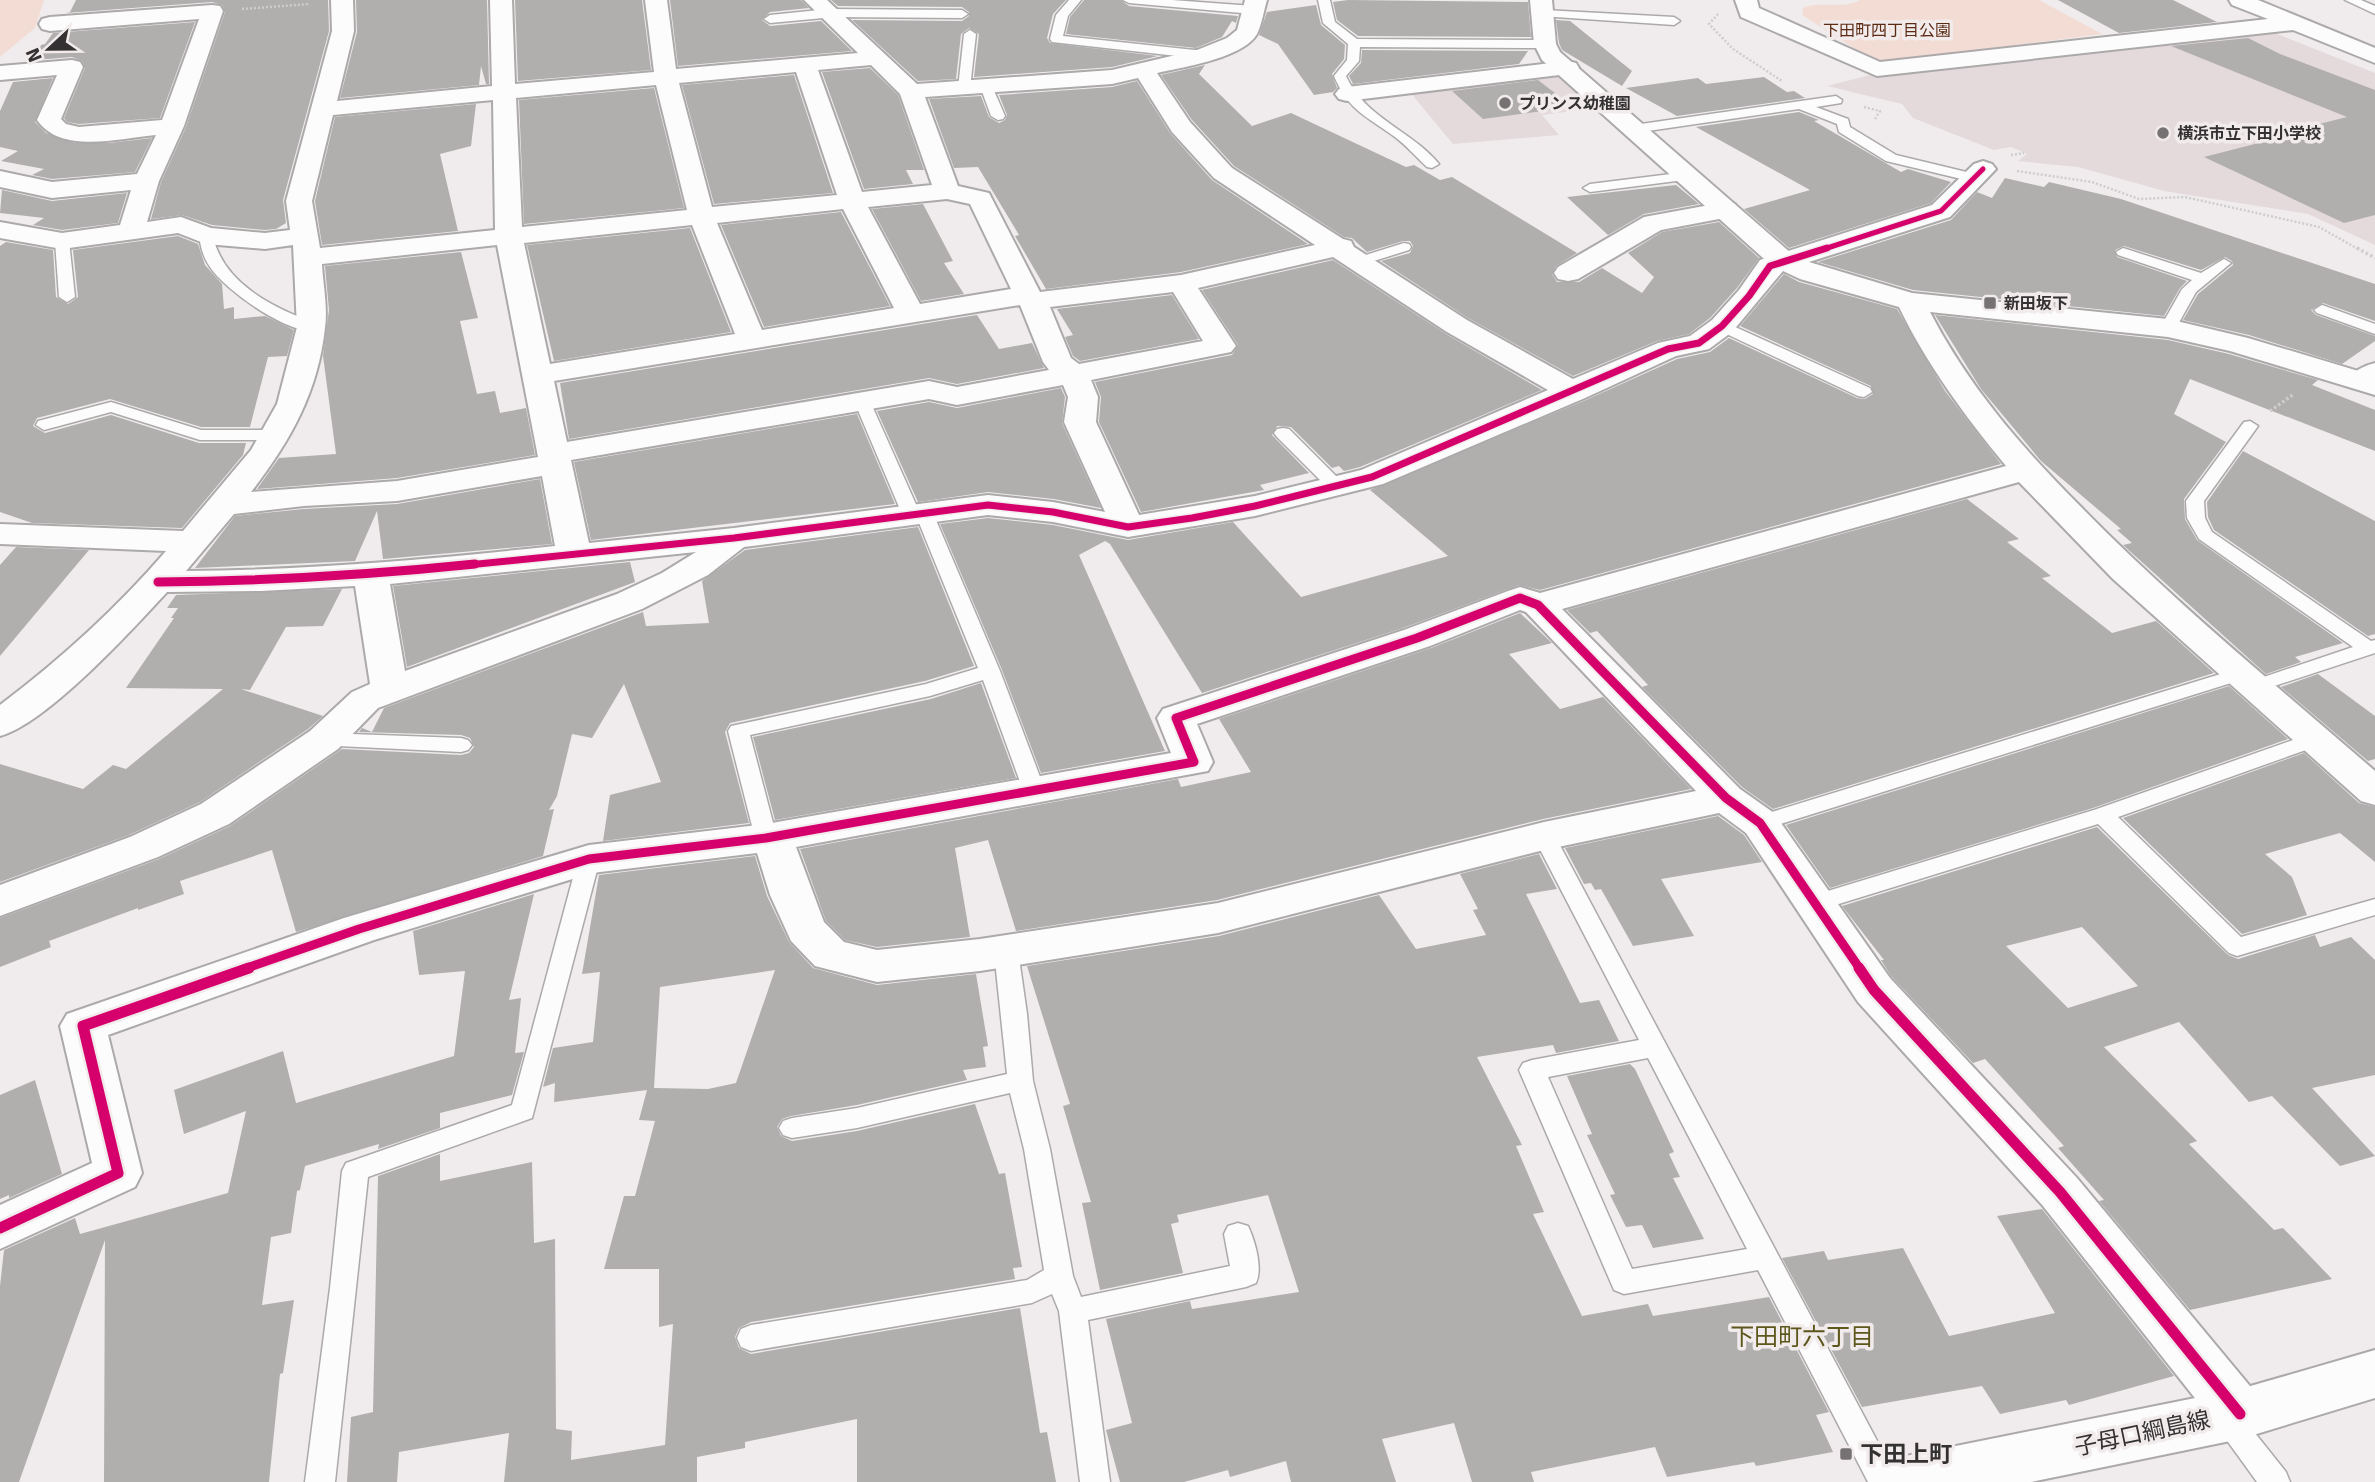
<svg xmlns="http://www.w3.org/2000/svg" width="2375" height="1482" viewBox="0 0 2375 1482" font-family="Signika,'Noto Sans JP',sans-serif">
<rect width="100%" height="100%" fill="#f0eced"/>
<g fill="#e4dadc">
<polygon points="2253,28 2265,29 2375,73 2375,245 2308,214 2164,191 2078,167 2018,161 2027,154 2011,147 1994,150 1913,118 1902,104 1827,86 1870,75"/>
<polygon points="1559,73 1595,108 1542,115 1559,135 1453,144 1409,91"/>
</g>
<g fill="#f3dcd4">
<polygon points="44,0 35,28 0,57 0,0"/>
<path d="M1860 0H2039L2102 34 1877 63 1802 15 1803 8C1822 0 1841 10 1860 0Z"/>
</g>
<g fill="#b1aeae" fill-rule="evenodd">
<polygon points="76,0 328,0 329,31 283,200 286,223 276,229 265,230 212,225 182,215 151,219 161,182 186,127 225,12 222,5 212,2 66,13 70,12"/>
<polygon points="356,0 487,0 489,84 486,84 481,66 479,85 340,98 357,32"/>
<polygon points="515,0 642,0 651,70 518,81"/>
<polygon points="670,0 801,0 809,8 770,12 762,20 770,26 821,21 852,51 678,66"/>
<polygon points="831,0 1066,0 1053,14 1047,38 1050,43 1158,56 1112,67 974,77 979,34 969,28 961,34 956,79 918,81 852,20 962,21 969,16 969,12 962,7 838,6"/>
<polygon points="1084,0 1121,0 1129,6 1238,16 1236,23 1232,21 1222,37 1196,48 1066,34 1070,17"/>
<polygon points="1348,0 1528,2 1531,37 1358,36 1337,20 1333,2"/>
<polygon points="2058,0 2173,0 2217,22 2119,33"/>
<polygon points="1316,5 1321,25 1345,45 1344,59 1332,74 1337,88 1333,92 1314,95 1278,44 1259,35 1267,12"/>
<polygon points="1556,20 1570,21 1632,71 1622,86 1562,50 1559,43"/>
<polygon points="195,22 160,118 79,124 67,122 64,118 85,68 82,61 72,57 24,61 35,59 41,45 45,44 53,33"/>
<polygon points="2248,38 2280,54 2375,90 2375,215 2344,223 2204,157 2310,130 2303,128 2347,117 2171,46"/>
<polygon points="1362,50 1528,51 1519,64 1353,84 1349,76 1361,63"/>
<polygon points="1205,65 1199,74 1252,126 1291,113 1406,167 1414,165 1440,180 1452,177 1577,253 1556,266 1552,274 1557,282 1579,282 1602,268 1642,293 1654,277 1628,253 1662,232 1719,222 1759,258 1737,288 1710,318 1689,334 1657,341 1573,376 1468,318 1381,261 1410,253 1413,246 1410,241 1403,241 1367,252 1352,238 1344,237 1234,166 1192,120 1161,75"/>
<polygon points="870,68 898,95 924,170 906,170 913,184 864,189 822,72"/>
<polygon points="794,75 833,193 714,204 682,85"/>
<polygon points="1764,77 1787,92 1794,91 1805,98 1677,116 1626,88 1698,78 1706,84"/>
<polygon points="53,78 35,122 46,133 75,143 109,143 152,138 135,172 52,179 32,175 44,169 1,161 18,151 0,147 0,111 13,82"/>
<polygon points="1538,80 1573,107 1483,119 1452,91"/>
<polygon points="1137,81 1170,133 1212,180 1308,244 1181,272 1046,289 1015,236 1019,235 978,167 954,168 929,99 981,96 989,117 999,123 1005,120 1007,115 999,95 1112,87"/>
<polygon points="654,88 684,208 524,224 519,100"/>
<polygon points="476,104 471,146 440,154 458,231 322,245 315,201 335,117"/>
<polygon points="1799,112 1819,120 1814,121 1901,172 1908,169 1951,182 1931,203 1789,248 1744,209 1810,190 1696,127"/>
<polygon points="2005,178 2044,187 2049,182 2121,199 2375,284 2375,321 2323,303 2311,310 2316,315 2375,336 2375,341 2342,364 2249,335 2183,320 2198,294 2233,265 2232,261 2225,257 2201,270 2124,246 2115,250 2117,257 2187,281 2180,288 2164,316 1913,290 1818,262 1951,220 1977,192 1992,198"/>
<polygon points="1676,185 1699,204 1644,214 1608,235 1567,197"/>
<polygon points="2,190 52,201 127,193 118,223 62,230 33,225 44,218 0,213"/>
<polygon points="923,204 953,261 944,263 964,294 921,301 872,209"/>
<polygon points="841,212 890,306 764,327 721,225"/>
<polygon points="690,228 731,332 554,361 527,245"/>
<polygon points="178,236 198,244 205,265 222,284 224,309 234,307 234,319 265,316 294,330 287,356 268,357 250,427 201,427 110,399 37,418 33,426 45,433 111,415 199,443 246,443 243,455 182,528 32,523 0,512 0,246 6,242 53,250 56,297 68,304 78,297 73,250"/>
<polygon points="461,252 478,318 460,321 477,394 495,391 500,413 526,408 535,455 397,478 257,489 279,458 336,454 323,356 329,310 325,266"/>
<polygon points="1333,260 1446,334 1542,390 1360,467 1344,471 1339,466 1332,468 1291,427 1277,426 1272,435 1309,473 1260,485 1264,490 1141,512 1099,422 1101,397 1095,382 1232,355 1238,345 1202,290"/>
<polygon points="1784,274 1799,282 1897,309 1945,391 2001,464 1540,590 1519,585 1403,628 1202,693 1110,544 1105,541 1079,555 1165,751 1041,773 1002,670 940,524 988,518 1053,525 1128,540 1233,522 1301,597 1448,556 1370,490 1586,400 1677,359 1710,352 1729,338 1857,398 1865,399 1873,394 1871,386 1740,326"/>
<polygon points="1172,295 1199,339 1080,361 1073,356 1065,337 1073,335 1057,309"/>
<polygon points="977,315 999,349 1032,343 1044,368 957,384 929,378 569,439 560,383"/>
<polygon points="1935,315 2168,340 2229,354 2318,380 2312,385 2375,410 2375,451 2190,379 2174,414 2226,442 2184,499 2185,519 2197,540 2343,643 2295,657 2301,662 2266,674 2123,545 2132,543 2117,530 2121,529 2041,461 1981,389"/>
<polygon points="1061,388 1065,397 1062,423 1101,508 1054,499 988,492 918,502 877,411 929,402 957,408"/>
<polygon points="857,414 895,504 591,540 574,462"/>
<polygon points="2243,451 2375,521 2375,634 2368,636 2214,530 2208,517 2207,502"/>
<polygon points="540,479 552,544 383,559 377,511 355,561 195,568 235,516 304,509 397,504"/>
<polygon points="1967,499 2019,539 2007,542 2051,576 2042,578 2112,633 2156,621 2214,673 1773,809 1742,787 1642,687 1648,685 1597,631 1590,633 1567,610"/>
<polygon points="918,527 974,666 925,681 730,723 725,732 749,823 603,841 610,795 661,782 624,684 592,738 572,734 557,796 549,810 554,809 543,856 296,932 272,850 180,881 184,894 138,910 138,908 49,941 51,947 0,967 0,918 159,859 230,826 342,749 461,755 469,753 474,747 470,738 461,735 359,732 362,728 372,732 384,708 643,612 646,626 709,623 702,581 745,550"/>
<polygon points="16,547 89,550 0,656 0,565"/>
<polygon points="630,562 635,582 407,667 393,586"/>
<polygon points="342,589 323,626 286,627 250,690 241,689 323,716 308,729 200,802 129,835 0,882 0,764 83,789 113,765 126,769 223,689 126,688 174,618 171,618 178,608 167,608 176,595"/>
<polygon points="1520,613 1552,643 1509,654 1560,709 1603,697 1691,789 1543,819 1217,900 1016,931 988,840 955,848 970,937 877,947 845,940 826,921 800,849 1178,779 1181,787 1251,772 1219,719 1431,648"/>
<polygon points="2318,674 2375,716 2375,759 2368,761 2281,687"/>
<polygon points="981,683 1016,778 775,820 753,737 931,699"/>
<polygon points="2229,686 2288,739 2093,808 1830,888 1786,825"/>
<polygon points="2304,753 2359,803 2375,807 2375,862 2340,833 2265,854 2292,877 2307,915 2242,934 2123,818"/>
<polygon points="1718,816 1744,835 1762,862 1661,879 1694,936 1633,946 1601,889 1595,890 1591,883 1584,884 1565,848"/>
<path d="M2097 827 2228 955 2238 959 2315 935 2320 947 2351 937 2375 960V1075L2312 1088 2375 1156 2340 1166 2272 1096 2249 1102 2179 1022 2104 1047 2197 1141 2189 1144 2274 1230 2283 1228 2332 1279 2190 1310 2099 1201 2104 1200 2058 1148 2064 1146 1985 1059 1973 1063 1891 976 1881 960H1884L1842 906ZM2082 927 2138 986 2068 1008 2006 946Z"/>
<polygon points="1539,854 1557,889 1526,894 1580,1003 1599,1000 1619,1041 1556,1053 1553,1045 1477,1057 1522,1145 1516,1146 1544,1212 1533,1214 1582,1316 1648,1304 1653,1316 1769,1297 1829,1412 1816,1415 1833,1452 1756,1466 1754,1462 1667,1477 1655,1447 1531,1472 1534,1482 1472,1482 1454,1423 1382,1439 1396,1482 1291,1482 1286,1461 1230,1477 1228,1470 1184,1482 1120,1482 1106,1430 1132,1423 1106,1319 1190,1301 1192,1309 1299,1292 1268,1195 1177,1215 1179,1222 1171,1224 1183,1273 1100,1290 1082,1203 1091,1202 1063,1106 1070,1104 1027,966 1219,936 1379,895 1416,949 1486,935 1473,910 1478,909 1460,874"/>
<path d="M755 856 767 896 789 942 813 968 877 985 976 974 988 1046 983 1047 986 1067 963 1070 967 1080 857 1105 791 1116 782 1119 777 1127 781 1136 792 1141 857 1131 975 1104 999 1174 1005 1173 1022 1267 1013 1268 1015 1279 751 1322 739 1328 735 1337 739 1348 751 1354 1020 1308 1040 1433 1047 1432 1056 1482H857V1419L745 1442V1448L697 1457V1482H504L509 1433 399 1452 397 1482H347L351 1417 373 1412 378 1176 440 1154V1181L532 1162 534 1243 555 1239 556 1429 572 1431 571 1460 665 1445 673 1324 659 1327V1269H604L624 1196H635L655 1121 639 1120 647 1090 554 1102 555 1083 543 1087 553 1048 593 1042 600 972 582 974 599 875ZM775 970 736 1083 708 1089 654 1088 660 987Z"/>
<polygon points="534,894 509,1000 521,998 515,1053 524,1052 512,1095 440,1113 440,1128 378,1149 379,1144 305,1166 300,1190 297,1191 291,1233 271,1237 262,1305 294,1300 283,1373 280,1374 269,1482 104,1482 105,1240 19,1482 0,1482 0,1286 4,1250 75,1218 80,1234 228,1193 246,1111 184,1134 174,1090 283,1051 296,1103 454,1056 465,971 419,975 413,931"/>
<polygon points="1630,1064 1635,1069 1674,1152 1669,1154 1680,1177 1673,1178 1704,1239 1653,1248 1642,1225 1626,1227 1610,1195 1615,1194 1587,1135 1592,1134 1567,1076"/>
<polygon points="35,1080 62,1174 9,1198 9,1195 0,1199 0,1095"/>
<polygon points="2042,1209 2174,1376 2069,1405 2066,1400 2000,1414 1982,1386 1862,1407 1782,1258 1824,1251 1828,1260 1903,1248 1949,1336 2055,1313 1997,1216"/>
</g>
<g fill="none" stroke-linecap="round" stroke-linejoin="round">
<defs>
<g id="lane">
<polygon points="1069,0 1081,0 1068,16 1063,36 1204,51 1210,55 1204,59 1052,42 1050,39 1056,15"/>
<polygon points="1123,0 1172,0 1253,6 1259,10 1253,14 1129,3"/>
<path d="M1318 0H1330L1335 22 1357 39 1545 40 1551 44 1545 48 1360 47 1359 61 1346 76C1365 118 1411 130 1439 164L1432 168 1427 167C1416 157 1407 146 1395 137 1366 116 1349 111 1334 76L1347 60 1348 44 1323 23Z"/>
<polygon points="2345,0 2361,0 2375,6 2375,14"/>
<polygon points="829,9 962,10 968,14 962,18 834,17 770,23 764,19 770,15"/>
<polygon points="1544,10 1674,17 1680,21 1674,25 1540,16 1540,12"/>
<polygon points="970,30 976,34 970,88 964,92 958,88 964,34"/>
<polygon points="986,82 992,86 1005,116 1003,119 998,120 991,116 980,86"/>
<polygon points="1836,96 1842,100 1841,103 1816,107 1848,119 1850,127 1896,155 1979,175 1981,178 1974,182 1886,161 1839,132 1837,124 1799,109 1634,133 1627,129 1634,125"/>
<polygon points="1687,172 1692,173 1692,179 1590,192 1583,188 1590,184"/>
<path d="M206 232 213 236C223 284 274 308 317 324L319 327 317 330C290 337 224 289 210 267 203 257 201 248 199 236Z"/>
<polygon points="62,237 69,241 75,297 67,302 59,297 55,241"/>
<polygon points="1404,243 1409,244 1411,247 1409,250 1361,265 1354,261 1356,258"/>
<polygon points="2123,248 2201,273 2224,259 2231,263 2196,292 2176,328 2168,333 2160,328 2182,289 2192,280 2118,255 2116,252"/>
<polygon points="2322,305 2375,324 2375,334 2317,313 2314,310"/>
<polygon points="1722,321 1870,388 1872,392 1864,397 1858,396 1716,329 1714,326"/>
<polygon points="862,396 870,401 918,509 930,509 933,513 1000,671 1045,790 1042,795 1026,795 1023,790 983,680 930,696 750,735 777,838 774,843 766,846 758,843 755,838 728,731 731,726 926,684 978,668 917,518 905,518 902,514 854,401"/>
<polygon points="111,402 201,430 275,430 284,435 275,440 200,440 111,412 44,430 36,425 38,421"/>
<polygon points="2250,421 2258,426 2204,501 2205,518 2212,532 2371,641 2375,640 2375,653 2253,693 2246,691 2243,687 2246,683 2353,647 2199,539 2187,518 2186,501 2244,422"/>
<polygon points="1283,428 1289,429 1342,482 1345,486 1342,490 1330,490 1277,437 1274,433 1277,429"/>
<polygon points="2240,668 2247,670 2250,674 2247,678 1768,828 1760,830 1752,828 1749,823 1752,818"/>
<polygon points="324,733 461,738 468,740 472,745 468,750 461,752 317,745 314,740 317,735"/>
<polygon points="2313,733 2320,735 2323,740 2320,745 2118,817 2241,937 2375,899 2375,915 2237,956 2229,953 2098,824 1816,911 1808,909 1804,903 1808,897 2094,810"/>
<path d="M1544 828 1552 831 1555 836 1899 1482H1868L1758 1270 1624 1294 1614 1290 1519 1070 1523 1063 1532 1060 1639 1040 1533 836 1536 831ZM1648 1058 1747 1249 1632 1269 1548 1077Z"/>
<polygon points="589,851 597,854 600,859 532,1118 368,1177 335,1482 305,1482 330,1288 342,1171 346,1163 512,1105 578,859 581,854"/>
<path d="M1006 942 1014 945 1018 951 1027 1014 1033 1081 1050 1149 1073 1276 1081 1297 1230 1266 1224 1234 1228 1226 1238 1223 1248 1226C1255 1241 1263 1268 1256 1283L1246 1287 1088 1320 1110 1482H1080L1059 1311 1052 1294 1032 1303 751 1351 741 1347 737 1338 741 1329 751 1325 1027 1280 1044 1270 1024 1149 1010 1093 857 1128 792 1138 783 1135 779 1128 783 1121 792 1118 857 1108 1007 1074 994 951 998 945Z"/>
<polygon points="2225,1404 2235,1408 2286,1472 2290,1482 2257,1482 2210,1417 2215,1408"/>
</g>
<g id="street">
<path d="M331 0H353L354 31 337 101 492 86 490 0H512L515 84 654 72 645 0H667L676 69 858 53 804 0H827L917 84 1112 70 1197 50 1227 38 1237 30 1245 0H1267C1264 10 1262 23 1258 32 1246 58 1183 67 1157 73L1190 122 1232 168 1343 239 1351 241 1354 247 1467 320 1573 379 1658 343 1690 336 1712 320 1739 290 1760 260 1932 205 1974 164 1983 161 1992 164 1996 169 1950 217 1809 262 1912 293 2168 319 2248 338 2375 376V395L2230 351 2168 337 1930 312C1968 386 2023 449 2082 508 2174 602 2276 685 2375 771V805L2361 801 2113 579 2019 482 1562 609 1740 789 1774 813 1890 978 2077 1178 2259 1397 2267 1414 2259 1431 2240 1439 2221 1431 2043 1206 1858 1002 1746 833 1719 813 1544 850 1218 933 980 971 877 982 815 966 791 941 770 895 757 853 592 873 374 940 108 1035 142 1173 135 1187 0 1249V1205L92 1163 60 1026 67 1014 344 918 589 845 766 824 1171 753 1157 718 1163 709 1404 630 1508 591 1520 587 1540 593 2006 466C1965 416 1927 365 1899 307L1800 279 1783 271 1732 332 1709 349 1676 356 1585 398 1383 484 1255 516 1128 537 1053 522 988 515 744 547 708 575 642 609 378 708 338 749 229 824 158 857 0 916V885L130 837 201 804 310 731 352 692 370 684 355 586 261 591 167 592C133 629 46 724 0 736V705C61 659 116 609 166 551L0 544V524L183 531 251 450 277 404 297 327 293 245 265 249 206 244 178 233 62 249 0 238V222L62 233 120 225 131 190 52 198 0 187V171L52 182 137 174 156 135C120 138 61 155 37 120L57 75 0 80V66L72 60 80 62 83 67 61 119 66 124 79 127 162 120 199 19 50 31 42 29 39 24 42 19 50 17 212 5 220 6 223 11 184 126 159 181 147 222 181 217 211 228 265 233 290 230 286 201 332 31ZM871 65 900 94 932 185 862 192 818 70ZM796 72 837 195 712 207 679 83ZM1138 78 1172 132 1214 178 1315 245 1181 275 1040 292 989 193 958 186 925 97 1112 84ZM656 85 687 210 522 227 516 98ZM493 100 495 230 320 248 312 201 333 115ZM947 199 970 204 1011 289 920 304 868 207ZM843 209 894 308 762 330 717 223ZM692 225 735 334 550 364 524 243ZM497 245 538 457 397 481 251 492C290 442 318 392 325 328 328 308 323 284 322 264ZM1333 257 1447 332 1548 390 1361 470 1255 496 1139 515 1096 422 1098 397 1091 380 1231 352 1236 346 1198 288ZM1173 292 1203 341 1079 364 1071 358 1050 307ZM1020 305 1043 362 1049 370 957 387 929 381 567 442 554 381ZM1063 385 1068 397 1064 422 1105 512 1053 502 988 495 734 528 589 543 571 460 929 399 957 405ZM542 476 555 546C432 559 310 570 186 571L234 514 304 506 397 501ZM696 552 662 573 617 594 405 671 390 584ZM1520 610 1526 612 1696 791 1544 822 1218 903 980 939 877 950 844 942 824 922 796 847 1208 771 1213 762 1197 724 1430 646Z"/>
<polygon points="1735,0 1757,0 1759,8 1880,62 2268,19 2232,5 2229,0 2258,0 2375,48 2375,63 2293,30 1877,76 1741,17"/>
<polygon points="1568,61 1576,63 1579,68 1576,73 1347,101 1339,99 1335,94 1339,89 1347,87"/>
<polygon points="1726,202 1735,204 1739,210 1735,216 1661,230 1578,279 1568,281 1558,279 1554,273 1558,267 1644,217"/>
</g>
<g id="secondary">
<polygon points="1530,0 1552,0 1556,44 1560,52 1792,254 1796,260 1792,266 1782,268 1772,266 1542,60 1534,44"/>
<path d="M2375 363V385L2361 390 2350 387 2346 381C2353 371 2363 366 2375 363Z"/>
<polygon points="2375,1350 2375,1398 2240,1439 2031,1482 1878,1482 1886,1464 1906,1456 2240,1389"/>
</g>
</defs>
<use href="#lane" stroke="#aca9aa" stroke-width="3"/>
<use href="#street" stroke="#aca9aa" stroke-width="4"/>
<use href="#secondary" stroke="#aca9aa" stroke-width="4"/>
<g stroke="#cdcdcd" stroke-width="2.5" stroke-dasharray="2 2" stroke-linecap="butt">
<polyline points="242,9 310,4"/>
<polyline points="1718,14 1709,24 1733,49 1782,81"/>
<polyline points="1864,107 1880,111 1875,119"/>
<polyline points="2011,155 2024,153"/>
<polyline points="2017,171 2092,182 2139,199 2185,197 2319,227 2360,250"/>
</g>
<g stroke="#cdcdcd" stroke-width="3.5" stroke-dasharray="2.5 2.5" stroke-linecap="butt">
<polyline points="2357,248 2375,258"/>
<polyline points="2270,411 2294,394"/>
</g>
<use href="#lane" fill="#fdfcfc" fill-rule="evenodd"/>
<use href="#street" fill="#fdfcfc" fill-rule="evenodd"/>
<use href="#secondary" fill="#fdfcfc" fill-rule="evenodd"/>
<defs>
<polyline id="cycleway-far3" points="1821,250 1941,211 1983,169"/>
<polyline id="cycleway-far2" points="458,566 734,538 988,505 1053,512 1128,527 1192,518 1255,506 1372,477 1668,349 1699,343 1722,326 1749,296 1770,266 1827,248"/>
<g id="cycleway-far1">
<path d="M158 582C264 581 369 575 475 564"/>
<polyline points="244,969 359,929 589,859 766,838 1194,762 1176,718 1417,638 1520,598 1538,605 1726,798 1760,823 1860,969"/>
</g>
<g id="cycleway">
<polyline points="1859,968 1874,990 2060,1192 2240,1414"/>
<polyline points="0,1228 118,1173 83,1026 249,968"/>
</g>
</defs>
<use href="#cycleway-far3" stroke="#f1ebec" stroke-width="8"/>
<use href="#cycleway-far2" stroke="#f1ebec" stroke-width="10"/>
<use href="#cycleway-far1" stroke="#f1ebec" stroke-width="13"/>
<use href="#cycleway" stroke="#f1ebec" stroke-width="16"/>
<use href="#cycleway-far3" stroke="#d6006c" stroke-width="5"/>
<use href="#cycleway-far2" stroke="#d6006c" stroke-width="7"/>
<use href="#cycleway-far1" stroke="#d6006c" stroke-width="9"/>
<use href="#cycleway" stroke="#d6006c" stroke-width="11"/>
</g>
<g fill="#767273" stroke="#f1ebec" stroke-width="2.5">
<circle cx="1505" cy="103" r="7"/>
<circle cx="2163" cy="133" r="7"/>
<rect x="1983" y="296" width="14" height="14" rx="3.5"/>
<rect x="1839" y="1447" width="14" height="14" rx="3.5"/>
</g>
<g text-anchor="middle" stroke-width="7" stroke-linejoin="round" paint-order="stroke">
<g font-size="16" fill="#5d2b14" stroke="#f1ebec">
<text x="1887" y="36">下田町四丁目公園</text>
</g>
<g font-size="16" font-weight="bold" fill="#343132" stroke="#f1ebec" text-anchor="start">
<text x="1519" y="109">プリンス幼稚園</text>
<text x="2177" y="139">横浜市立下田小学校</text>
<text x="2004" y="309">新田坂下</text>
</g>
<g font-size="23" fill="#343132" stroke="#f1ebec">
<text transform="translate(2142 1433) rotate(-12)" y="8">子母口綱島線</text>
</g>
<g font-size="23" font-weight="bold" fill="#343132" stroke="#f1ebec" text-anchor="start">
<text x="1860" y="1462">下田上町</text>
</g>
<g font-size="24" fill="#5e571b" stroke="#f1ebec">
<text x="1802" y="1345">下田町六丁目</text>
</g>
</g>
<g transform="translate(49 49) rotate(248)" stroke="#f1ebec" stroke-width="5" paint-order="stroke">
<path d="M0-5L12 26L0 18L-12 26Z" fill="#343132"/>
<text y="-10" font-size="19" font-weight="bold" text-anchor="middle" fill="#343132">N</text>
</g>
</svg>
